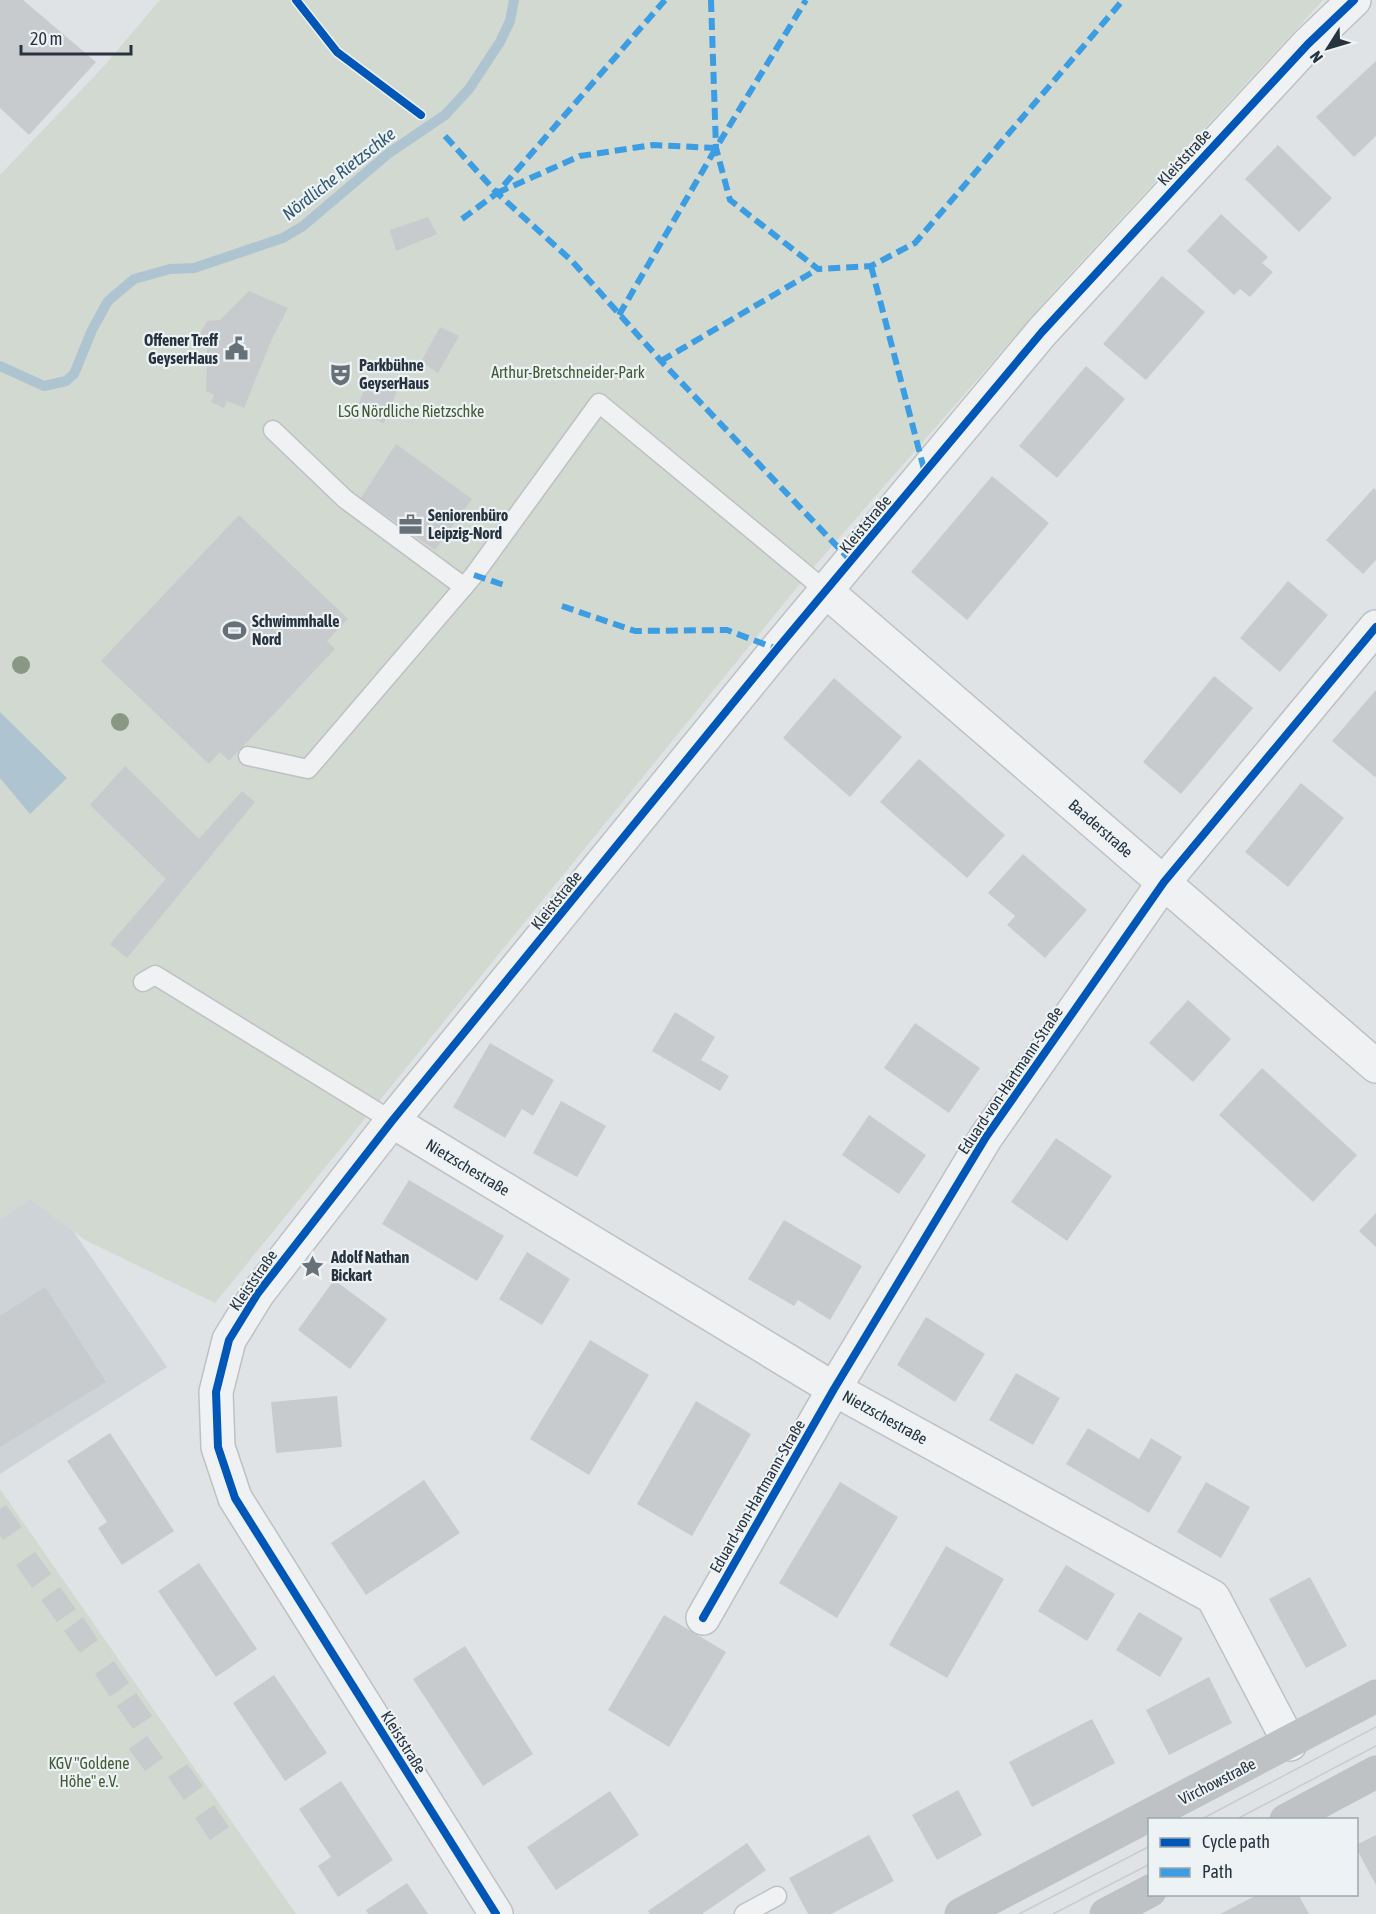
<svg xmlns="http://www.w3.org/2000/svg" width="1376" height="1914" viewBox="0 0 1376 1914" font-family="'Asap Condensed',sans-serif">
<rect width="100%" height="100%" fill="#e0e3e5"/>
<polygon fill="#ced3d8" points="0,1125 167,1367 0,1474"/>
<g fill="#d2d9d0">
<polygon points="160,0 1323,0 1057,288 812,569 215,1303 85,1240 30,1199 0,1220 0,175 104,66"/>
<polygon points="0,1489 296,1914 0,1914"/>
</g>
<polygon fill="#aec4d1" points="0,712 67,778 30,814 0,778"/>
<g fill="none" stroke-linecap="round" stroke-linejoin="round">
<polyline stroke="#aec4d1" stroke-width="10" points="0,366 44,386 66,381 74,374 92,330 108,301 134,279 170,269 194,268 283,238 303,226 389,153 445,115 469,89 500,42 510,21 514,0"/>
</g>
<g fill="#c8cbcd">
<polygon points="0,0 23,0 96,62 29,135 0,108"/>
<polygon points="1376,61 1376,136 1354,157 1316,117"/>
<polygon points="1278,145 1332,198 1299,232 1245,179"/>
<polygon points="1221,214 1268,257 1262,263 1273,272 1250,297 1240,289 1234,295 1187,251"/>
<polygon points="428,217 437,234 396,251 390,230"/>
<polygon points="1162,276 1205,312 1146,380 1103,344"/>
<polygon points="249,291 288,308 271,341 244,408 227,401 224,408 211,402 214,395 206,391 207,350 199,343 198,337 207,321 220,320"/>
<polygon points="440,327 459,336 438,373 421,362"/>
<polygon points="1086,366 1125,399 1057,478 1019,446"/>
<polygon points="368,379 397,391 384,423 356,411"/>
<polygon points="396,444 472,499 435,550 361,498"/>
<polygon points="992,476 1049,523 967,620 911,572"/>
<polygon points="1374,488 1376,490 1376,560 1363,574 1326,540"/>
<polygon points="239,515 348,619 327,641 335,649 272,716 229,761 220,752 209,764 101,661"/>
<polygon points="1288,581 1328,615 1280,672 1240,638"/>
<polygon points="1214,676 1253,708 1181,794 1143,762"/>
<polygon points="834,678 902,737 850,797 783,738"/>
<polygon points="1376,690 1376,776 1375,777 1332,741"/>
<polygon points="919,759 1005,835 967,878 880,802"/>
<polygon points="125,766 199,839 242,791 255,802 127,958 110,944 166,879 90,805"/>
<polygon points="1301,783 1344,818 1288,887 1245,852"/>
<polygon points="1023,854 1087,910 1045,958 1007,925 1015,916 988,893"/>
<polygon points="1188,1000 1231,1039 1193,1082 1149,1043"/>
<polygon points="675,1012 715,1037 701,1060 729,1076 720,1091 652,1051"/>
<polygon points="915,1023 980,1068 949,1113 884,1068"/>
<polygon points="490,1043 554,1080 533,1116 522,1109 505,1138 453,1107"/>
<polygon points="1262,1068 1357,1155 1313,1202 1219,1115"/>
<polygon points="561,1101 606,1126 577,1177 533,1153"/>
<polygon points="869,1115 926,1155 899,1194 842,1155"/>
<polygon points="1056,1138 1112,1176 1067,1241 1011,1202"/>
<polygon points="409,1180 504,1236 477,1281 382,1224"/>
<polygon points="1376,1213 1376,1247 1359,1231"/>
<polygon points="784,1220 862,1266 830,1320 798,1300 794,1306 748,1279"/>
<polygon points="527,1252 570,1279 542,1325 499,1299"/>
<polygon points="334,1280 387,1319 350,1369 298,1330"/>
<polygon points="45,1287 106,1382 0,1447 0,1316"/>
<polygon points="926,1317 985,1354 955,1402 897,1365"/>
<polygon points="590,1340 649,1375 589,1475 530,1439"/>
<polygon points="1016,1373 1060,1398 1033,1445 989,1420"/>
<polygon points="337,1396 342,1447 276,1453 271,1402"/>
<polygon points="696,1401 751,1434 692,1536 637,1504"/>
<polygon points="1088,1428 1139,1459 1151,1438 1182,1457 1149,1513 1066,1464"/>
<polygon points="110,1433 174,1531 122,1565 98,1528 107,1522 67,1461"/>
<polygon points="424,1480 460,1533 366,1595 331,1543"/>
<polygon points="840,1482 898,1517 837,1618 779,1583"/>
<polygon points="1206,1482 1250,1507 1221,1558 1177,1532"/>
<polygon points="6,1505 22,1527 3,1540 0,1536 0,1509"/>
<polygon points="946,1546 1004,1579 947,1678 889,1645"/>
<polygon points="35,1552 51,1574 32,1588 16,1565"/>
<polygon points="199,1563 257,1649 216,1677 158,1591"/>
<polygon points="1066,1565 1115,1594 1087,1641 1038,1611"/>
<polygon points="1310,1577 1347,1646 1306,1668 1269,1599"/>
<polygon points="60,1587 76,1609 57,1622 41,1600"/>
<polygon points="1139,1612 1183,1638 1160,1677 1116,1650"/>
<polygon points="664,1615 726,1652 669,1747 608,1710"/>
<polygon points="83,1617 98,1640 80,1653 64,1631"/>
<polygon points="465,1646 533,1754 483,1786 413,1679"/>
<polygon points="114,1661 129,1683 110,1697 95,1674"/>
<polygon points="274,1675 327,1753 285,1781 233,1703"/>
<polygon points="1209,1677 1232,1723 1169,1755 1146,1710"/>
<polygon points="136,1693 152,1716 133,1729 117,1706"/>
<polygon points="1092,1719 1115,1763 1032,1807 1009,1762"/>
<polygon points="147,1736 163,1758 145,1771 129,1749"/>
<polygon points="187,1764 203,1786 184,1800 168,1777"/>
<polygon points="341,1781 393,1860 338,1897 318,1866 331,1857 299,1809"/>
<polygon points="958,1790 982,1835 937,1860 912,1815"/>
<polygon points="610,1791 639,1835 556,1890 527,1847"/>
<polygon points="214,1805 229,1827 210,1840 195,1818"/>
<polygon points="869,1835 894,1881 831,1914 808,1914 789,1878"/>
<polygon points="1376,1835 1376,1885 1356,1848 1356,1845"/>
<polygon points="747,1843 766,1870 702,1914 650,1914 648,1911"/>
<polygon points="407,1883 428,1914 368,1914 366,1910"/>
<polygon points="1259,1894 1298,1894 1309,1914 1220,1914"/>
</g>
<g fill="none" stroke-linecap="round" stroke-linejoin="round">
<defs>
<g id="lane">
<polyline points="273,430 345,499 464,587"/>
<polyline points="248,756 308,769 474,575 599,403 826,591"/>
<polyline points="143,982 155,975 392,1121"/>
<polyline points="744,1914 777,1896"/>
</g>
<g id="street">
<polyline points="826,591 1376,1066"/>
<polyline points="392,1121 834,1389 1213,1597 1290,1744"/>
<polyline points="703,1618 834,1389 986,1137 1164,882 1376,627"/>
<polyline points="496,1914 235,1498 218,1447 216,1392 229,1340 258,1293 392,1121 777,649 1042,332 1308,44 1354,0"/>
</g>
</defs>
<use href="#lane" stroke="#bec1c3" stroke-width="21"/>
<use href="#street" stroke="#bec1c3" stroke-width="36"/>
<use href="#lane" stroke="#eff1f2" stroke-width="18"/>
<use href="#street" stroke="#eff1f2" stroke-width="33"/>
<g stroke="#bec2c5" stroke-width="33">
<polyline points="1286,1820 1376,1772"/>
<polyline points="961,1914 1376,1696"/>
<polyline points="1106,1914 1150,1891"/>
</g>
<g stroke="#c9cbcd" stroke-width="1.5">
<polyline points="1200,1820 1376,1727"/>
<polyline points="1235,1820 1376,1746"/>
<polyline points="1019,1914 1150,1846"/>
<polyline points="1053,1914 1150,1864"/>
</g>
<g stroke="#3d9de3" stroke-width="6" stroke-dasharray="12 6" stroke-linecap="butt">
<polyline points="711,0 716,148 730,200 818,269 871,266 915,243 1123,0"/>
<polyline points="445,136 497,193 572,261 661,361 851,561"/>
<polyline points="497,193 580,156 653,145 716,148 806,0"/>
<polyline points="462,219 497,193 665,0"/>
<polyline points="871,266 925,473"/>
<polyline points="619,315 716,148"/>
<polyline points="661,361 818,269"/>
<polyline points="474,575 504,585"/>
<polyline points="562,606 635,631 727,630 777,649"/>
</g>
<defs>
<g id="cycleway">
<polyline points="296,0 337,52 421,115"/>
<polyline points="703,1618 834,1389 986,1137 1164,882 1376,627"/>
<polyline points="496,1914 235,1498 218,1447 216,1392 229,1340 258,1293 392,1121 777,649 1042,332 1308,44 1354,0"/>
</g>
</defs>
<use href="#cycleway" stroke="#edf2f5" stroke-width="11"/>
<use href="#cycleway" stroke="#0057b8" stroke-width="8"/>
</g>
<g fill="#899884">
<circle cx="21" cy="665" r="9"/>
<circle cx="120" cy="722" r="9"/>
</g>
<defs>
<symbol id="civic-bare" viewBox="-9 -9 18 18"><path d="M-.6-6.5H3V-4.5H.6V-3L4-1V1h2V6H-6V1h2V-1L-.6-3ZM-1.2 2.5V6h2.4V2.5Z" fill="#687178" stroke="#edf2f5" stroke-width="2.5" paint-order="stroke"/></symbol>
<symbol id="theatre-bare" viewBox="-9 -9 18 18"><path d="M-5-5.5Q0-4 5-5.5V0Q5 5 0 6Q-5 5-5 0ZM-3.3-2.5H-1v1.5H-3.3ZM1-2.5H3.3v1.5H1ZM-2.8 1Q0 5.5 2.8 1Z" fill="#687178" stroke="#edf2f5" stroke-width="2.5" paint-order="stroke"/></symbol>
<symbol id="office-bare" viewBox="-9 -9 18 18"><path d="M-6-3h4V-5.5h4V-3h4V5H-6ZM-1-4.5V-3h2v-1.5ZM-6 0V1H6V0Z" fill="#687178" stroke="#edf2f5" stroke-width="2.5" paint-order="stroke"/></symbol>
<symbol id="stadium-bare" viewBox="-9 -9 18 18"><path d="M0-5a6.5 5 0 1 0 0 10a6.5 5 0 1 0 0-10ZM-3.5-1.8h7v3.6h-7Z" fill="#687178" stroke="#edf2f5" stroke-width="2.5" paint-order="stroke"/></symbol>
<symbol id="sight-bare" viewBox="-9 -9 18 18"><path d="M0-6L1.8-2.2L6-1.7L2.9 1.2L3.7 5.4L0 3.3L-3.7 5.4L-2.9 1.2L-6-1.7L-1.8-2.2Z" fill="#687178" stroke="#edf2f5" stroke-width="2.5" paint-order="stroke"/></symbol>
</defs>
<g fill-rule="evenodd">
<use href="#civic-bare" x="220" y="332" width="33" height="33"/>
<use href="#theatre-bare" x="324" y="358" width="33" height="33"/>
<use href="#office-bare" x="394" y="508" width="33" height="33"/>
<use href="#stadium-bare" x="218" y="614" width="33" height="33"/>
<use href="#sight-bare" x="296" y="1250" width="33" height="33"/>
</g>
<g text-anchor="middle" stroke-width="4.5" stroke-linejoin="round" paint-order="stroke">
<g font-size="16" fill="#27333e" stroke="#edf2f5">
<text transform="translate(1184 157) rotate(-47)" y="6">Kleiststraße</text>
<text transform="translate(865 524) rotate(-50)" y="6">Kleiststraße</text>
<text transform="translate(1101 828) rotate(41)" y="6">Baaderstraße</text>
<text transform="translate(556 900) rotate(-51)" y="6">Kleiststraße</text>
<text transform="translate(1010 1080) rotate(-56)" y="6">Eduard-von-Hartmann-Straße</text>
<text transform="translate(468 1167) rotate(31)" y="6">Nietzschestraße</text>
<text transform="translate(253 1280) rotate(-55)" y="6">Kleiststraße</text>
<text transform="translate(885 1417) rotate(29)" y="6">Nietzschestraße</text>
<text transform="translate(757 1496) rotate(-60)" y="6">Eduard-von-Hartmann-Straße</text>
<text transform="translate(404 1742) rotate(58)" y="6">Kleiststraße</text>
<text transform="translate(1217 1781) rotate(-27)" y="6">Virchowstraße</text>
</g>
<g font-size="16" font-weight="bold" fill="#27333e" stroke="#edf2f5" text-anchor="start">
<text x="218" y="346" text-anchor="end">Offener Treff<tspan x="218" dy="18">GeyserHaus</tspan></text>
<text x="359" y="371">Parkbühne<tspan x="359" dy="18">GeyserHaus</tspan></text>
<text x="428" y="521">Seniorenbüro<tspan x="428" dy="18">Leipzig-Nord</tspan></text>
<text x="252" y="627">Schwimmhalle<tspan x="252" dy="18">Nord</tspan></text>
<text x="331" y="1263">Adolf Nathan<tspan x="331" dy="18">Bickart</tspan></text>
</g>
<g font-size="16" fill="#425a34" stroke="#edf2f5">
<text x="568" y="378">Arthur-Bretschneider-Park</text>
<text x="411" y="417">LSG Nördliche Rietzschke</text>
<text x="89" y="1769">KGV "Goldene<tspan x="89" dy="18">Höhe" e.V.</tspan></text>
</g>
<g font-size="18" font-style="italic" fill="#325972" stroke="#edf2f5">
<text transform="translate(339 174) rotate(-38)" y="6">Nördliche Rietzschke</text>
</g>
</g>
<rect x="1148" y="1818" width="210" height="78" fill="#edf2f5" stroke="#9ea6ac" stroke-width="1.5"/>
<rect x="1160" y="1838" width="30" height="9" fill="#0057b8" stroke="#9ea6ac" stroke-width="1.5"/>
<text x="1202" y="1848" font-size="18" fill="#27333e">Cycle path</text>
<rect x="1160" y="1868" width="30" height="9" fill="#3d9de3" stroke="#9ea6ac" stroke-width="1.5"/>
<text x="1202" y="1878" font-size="18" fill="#27333e">Path</text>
<g transform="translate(1328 48) rotate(233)" stroke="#edf2f5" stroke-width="4.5" paint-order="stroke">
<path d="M0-4.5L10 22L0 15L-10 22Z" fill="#27333e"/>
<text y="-9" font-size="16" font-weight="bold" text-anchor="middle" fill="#27333e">N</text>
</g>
<path d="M21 45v9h110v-9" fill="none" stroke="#27333e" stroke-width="3"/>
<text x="30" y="45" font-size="18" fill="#27333e" stroke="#edf2f5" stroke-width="4.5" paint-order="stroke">20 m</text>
</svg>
